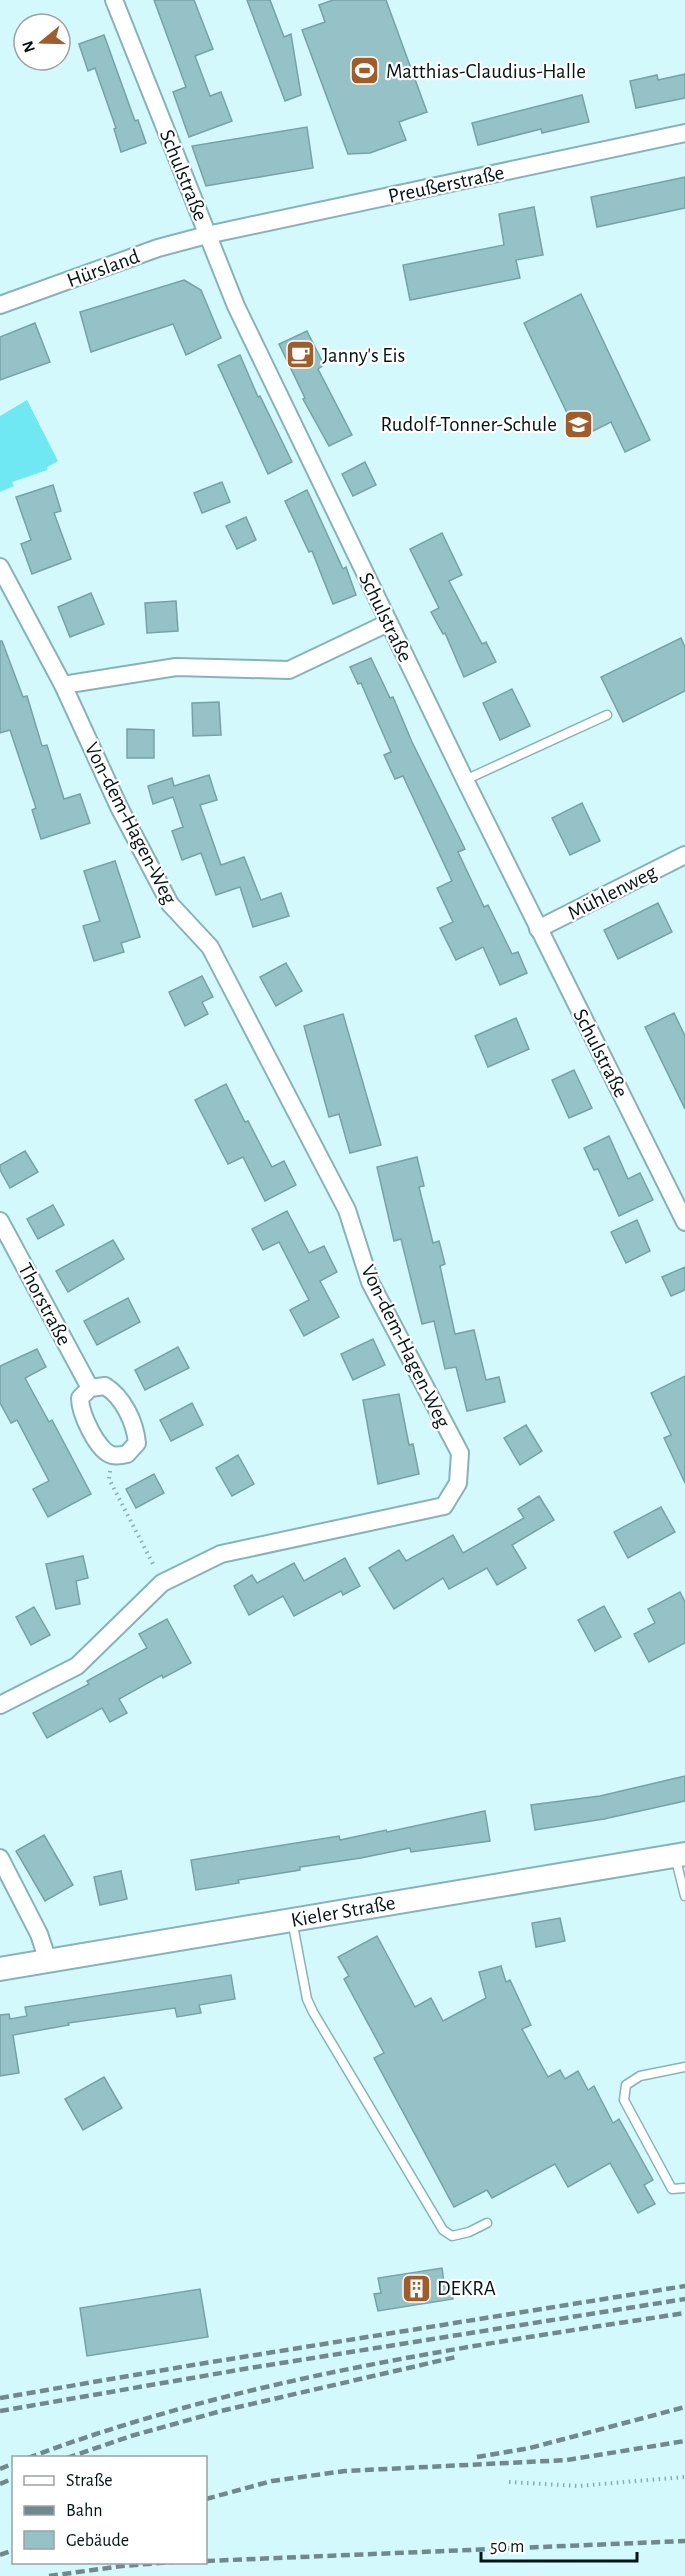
<svg xmlns="http://www.w3.org/2000/svg" width="685" height="2576" viewBox="0 0 685 2576" font-family="'Alegreya Sans',sans-serif">
<rect width="100%" height="100%" fill="#d4f9fd"/>
<polygon fill="#6fe8f4" points="27,400 58,461 47,467 47,470 12,482 14,486 0,492 0,416"/>
<g fill="#95c2c7" stroke="#76a2a6" stroke-width="1.5">
<polygon points="154,0 194,0 213,49 195,56 210,96 221,92 232,121 189,137 173,92 186,87"/>
<polygon points="247,0 270,0 284,37 291,34 301,95 285,101"/>
<polygon points="333,0 386,0 427,112 399,122 406,140 370,153 348,154 302,30 325,22 319,5"/>
<polygon points="104,35 135,121 138,120 146,143 121,152 114,129 116,128 95,68 88,71 79,44"/>
<polygon points="685,74 685,98 636,108 630,81 657,75 658,80"/>
<polygon points="582,95 589,122 542,133 541,129 478,145 472,123"/>
<polygon points="307,127 313,168 206,186 192,146"/>
<polygon points="685,177 685,208 597,227 591,197"/>
<polygon points="534,207 543,255 516,260 520,278 410,300 403,265 504,245 499,214"/>
<polygon points="184,280 201,290 221,338 186,355 173,324 91,352 80,312"/>
<polygon points="581,294 650,440 625,452 611,422 579,438 524,323"/>
<polygon points="35,323 50,362 0,380 0,337"/>
<polygon points="307,331 324,365 318,369 352,435 329,446 303,399 305,398 279,344"/>
<polygon points="240,355 258,397 260,396 292,462 268,474 218,365"/>
<polygon points="365,462 376,485 353,496 342,474"/>
<polygon points="222,482 230,502 202,513 194,493"/>
<polygon points="53,485 61,511 54,513 71,559 32,574 21,544 31,540 16,497"/>
<polygon points="307,490 343,569 346,567 356,595 333,604 312,551 309,552 285,501"/>
<polygon points="246,517 256,540 237,549 226,526"/>
<polygon points="442,533 462,575 449,581 482,644 486,642 496,662 464,677 445,633 443,634 431,612 439,608 410,549"/>
<polygon points="91,593 104,624 70,637 58,607"/>
<polygon points="176,601 178,631 147,633 145,603"/>
<polygon points="681,638 685,647 685,691 623,722 601,677"/>
<polygon points="0,641 2,641 23,697 27,696 42,746 47,745 64,799 80,794 90,823 41,839 32,810 36,808 10,730 0,733"/>
<polygon points="371,658 390,698 393,697 412,742 465,849 458,852 484,907 488,905 512,954 518,952 527,973 500,985 483,947 456,960 440,928 453,922 437,888 452,881 403,776 395,779 384,755 391,752 361,683 358,684 350,667"/>
<polygon points="512,689 530,726 500,740 483,703"/>
<polygon points="219,702 221,735 193,736 192,703"/>
<polygon points="127,729 154,730 154,758 127,758"/>
<polygon points="209,775 217,800 200,805 221,865 244,857 261,900 281,893 289,916 253,927 240,887 216,895 201,853 182,860 172,831 183,827 173,797 153,804 148,786 172,778 174,786"/>
<polygon points="582,803 600,841 570,855 552,818"/>
<polygon points="115,861 140,937 121,943 124,952 94,961 83,926 100,921 84,871"/>
<polygon points="658,903 672,932 618,959 604,930"/>
<polygon points="286,963 302,991 276,1006 260,977"/>
<polygon points="202,976 213,997 202,1002 208,1014 185,1026 169,992"/>
<polygon points="674,1013 685,1036 685,1109 645,1027"/>
<polygon points="343,1014 381,1145 350,1153 339,1114 329,1117 304,1026"/>
<polygon points="516,1018 529,1049 488,1067 475,1036"/>
<polygon points="574,1070 592,1108 569,1118 552,1080"/>
<polygon points="226,1084 245,1122 248,1121 272,1167 284,1161 296,1185 265,1201 243,1157 228,1164 195,1100"/>
<polygon points="609,1136 628,1179 640,1173 653,1200 619,1216 598,1169 594,1170 584,1148"/>
<polygon points="25,1151 38,1172 10,1188 0,1170 0,1165"/>
<polygon points="417,1157 424,1186 419,1187 433,1243 439,1241 445,1264 440,1266 455,1334 474,1330 486,1380 499,1377 505,1402 467,1411 456,1367 445,1369 434,1321 422,1324 401,1239 394,1241 377,1167"/>
<polygon points="53,1205 64,1225 38,1239 27,1219"/>
<polygon points="287,1211 309,1253 324,1246 337,1272 320,1281 339,1317 304,1336 290,1310 309,1300 279,1242 263,1250 252,1229"/>
<polygon points="637,1220 650,1251 626,1263 611,1232"/>
<polygon points="113,1240 124,1259 68,1292 56,1271"/>
<polygon points="685,1267 685,1290 671,1296 662,1277"/>
<polygon points="128,1298 140,1322 97,1345 84,1321"/>
<polygon points="373,1339 385,1365 353,1380 341,1354"/>
<polygon points="178,1347 189,1368 145,1390 135,1370"/>
<polygon points="37,1349 46,1367 25,1378 49,1422 52,1420 91,1494 48,1517 33,1489 49,1481 17,1420 11,1423 0,1403 0,1366"/>
<polygon points="685,1376 685,1483 664,1438 671,1435 651,1393"/>
<polygon points="399,1394 409,1445 413,1444 419,1474 378,1484 363,1400"/>
<polygon points="192,1403 203,1425 171,1441 160,1420"/>
<polygon points="526,1425 542,1451 520,1465 504,1438"/>
<polygon points="238,1455 254,1484 232,1496 216,1468"/>
<polygon points="154,1474 164,1493 136,1508 126,1489"/>
<polygon points="539,1496 554,1520 512,1545 526,1568 497,1585 487,1568 449,1589 443,1578 394,1609 369,1568 399,1550 406,1561 453,1535 463,1553 524,1518 518,1509"/>
<polygon points="661,1507 675,1532 628,1558 614,1532"/>
<polygon points="83,1556 88,1578 76,1581 80,1604 56,1609 46,1564"/>
<polygon points="345,1558 360,1586 343,1595 341,1591 294,1616 283,1596 249,1615 234,1586 252,1575 257,1583 294,1563 304,1581"/>
<polygon points="680,1592 685,1602 685,1643 649,1662 634,1634 655,1623 648,1609"/>
<polygon points="604,1606 621,1637 595,1651 578,1620"/>
<polygon points="34,1607 50,1635 31,1645 16,1617"/>
<polygon points="167,1619 191,1663 163,1678 162,1675 119,1699 127,1713 110,1722 102,1708 47,1738 33,1713 89,1684 87,1681 147,1648 139,1634"/>
<polygon points="685,1776 685,1801 604,1819 535,1830 531,1805 600,1796"/>
<polygon points="485,1811 490,1841 411,1852 410,1848 361,1858 300,1867 300,1870 238,1880 239,1883 196,1890 191,1860 339,1836 340,1840 386,1830 387,1832"/>
<polygon points="44,1835 73,1885 45,1901 16,1851"/>
<polygon points="121,1871 127,1899 100,1905 94,1877"/>
<polygon points="560,1918 565,1941 536,1947 532,1923"/>
<polygon points="377,1936 415,2007 431,1998 443,2021 486,1998 479,1972 501,1966 506,1982 510,1980 531,2025 522,2029 548,2077 560,2070 565,2079 578,2071 588,2090 594,2086 613,2123 619,2119 653,2180 644,2185 655,2204 638,2213 610,2163 568,2187 555,2164 492,2198 487,2190 454,2207 374,2058 384,2053 344,1979 349,1976 338,1957"/>
<polygon points="231,1975 235,1999 199,2005 201,2013 177,2017 175,2008 68,2023 69,2025 13,2035 19,2073 0,2076 0,2015 9,2014 10,2019 27,2016 25,2007"/>
<polygon points="104,2077 122,2108 83,2130 65,2099"/>
<polygon points="442,2268 444,2283 450,2282 453,2299 378,2311 374,2294 381,2293 378,2278"/>
<polygon points="200,2289 208,2337 87,2356 80,2308"/>
</g>
<g fill="none" stroke-linecap="round" stroke-linejoin="round">
<defs>
<g id="lane">
<polyline points="465,780 607,715"/>
<polyline points="675,1856 685,1896"/>
<polyline points="292,1920 307,1999 313,2012 443,2230 452,2236 469,2232 487,2223"/>
<polyline points="685,2067 640,2076 626,2085 624,2100 672,2189 685,2188"/>
</g>
<g id="street">
<polyline points="114,0 236,306 465,780 685,1222"/>
<polyline points="0,305 158,248 207,235 685,133"/>
<polyline points="0,567 63,685 119,807 170,904 210,947 347,1210 370,1282 460,1453 458,1483 444,1506 221,1554 162,1583 77,1666 0,1705"/>
<polyline points="63,685 176,667 289,670 388,623"/>
<polyline points="538,929 685,855"/>
<polyline points="0,1221 90,1388"/>
<path d="M105 1386C123 1397 135 1422 137 1443L127 1454C123 1455 116 1456 112 1455 97 1451 80 1413 80 1398L90 1388Z"/>
<polyline points="0,1858 39,1934 48,1961"/>
</g>
<polyline id="secondary" points="0,1969 685,1854"/>
</defs>
<use href="#lane" stroke="#87b3b8" stroke-width="11"/>
<use href="#street" stroke="#87b3b8" stroke-width="20"/>
<use href="#secondary" stroke="#87b3b8" stroke-width="26"/>
<g stroke="#8dabae" stroke-width="4" stroke-dasharray="1.5 4.5" stroke-linecap="butt">
<polyline points="110,1471 109,1479 154,1566"/>
<polyline points="509,2482 578,2486 685,2477"/>
</g>
<use href="#lane" stroke="#fff" stroke-width="8"/>
<use href="#street" stroke="#fff" stroke-width="16"/>
<use href="#secondary" stroke="#fff" stroke-width="22"/>
<g stroke="#6f898c" stroke-width="4.5" stroke-dasharray="9 4.5" stroke-linecap="butt">
<polyline points="0,2398 193,2365 685,2286"/>
<polyline points="0,2411 250,2368 685,2299"/>
<polyline points="477,2457 530,2448 685,2407"/>
<path d="M28 2458C240 2378 463 2347 685 2313"/>
<polyline points="67,2458 131,2436 221,2411 456,2357"/>
<polyline points="0,2469 14,2463"/>
<polyline points="0,2484 14,2478"/>
<polyline points="206,2499 272,2481 345,2471 567,2460 685,2441"/>
<polyline points="0,2555 14,2550"/>
<polyline points="206,2561 685,2541"/>
<polyline points="49,2576 122,2566 173,2562"/>
</g>
</g>
<defs>
<symbol id="stadium-square" viewBox="-11 -11 22 22"><rect x="-9" y="-9" width="18" height="18" rx="4" fill="#a05d2c" stroke="#fff"/><path d="M0-5a6.5 5 0 1 0 0 10a6.5 5 0 1 0 0-10ZM-3.5-1.8h7v3.6h-7Z" fill="#fff"/></symbol>
<symbol id="cafe-square" viewBox="-11 -11 22 22"><rect x="-9" y="-9" width="18" height="18" rx="4" fill="#a05d2c" stroke="#fff"/><path d="M-5.5-4.5H6V0H3Q3 3.5 0 3.5H-2.5Q-5.5 3.5-5.5 0ZM3-3.2v2h1.7v-2ZM-6 4.5H4V6H-6Z" fill="#fff"/></symbol>
<symbol id="school-square" viewBox="-11 -11 22 22"><rect x="-9" y="-9" width="18" height="18" rx="4" fill="#a05d2c" stroke="#fff"/><path d="M0-5L7-2L0 1L-7-2ZM-4 1L0 2.5L4 1V4Q0 6-4 4Z" fill="#fff"/></symbol>
<symbol id="building-square" viewBox="-11 -11 22 22"><rect x="-9" y="-9" width="18" height="18" rx="4" fill="#a05d2c" stroke="#fff"/><path d="M-4-6H4V6H1V3H-1V6H-4ZM-2.5-4.3h1.7v1.8h-1.7ZM.8-4.3h1.7v1.8H.8ZM-2.5-1h1.7V.8h-1.7ZM.8-1h1.7V.8H.8Z" fill="#fff"/></symbol>
</defs>
<g fill-rule="evenodd">
<use href="#stadium-square" x="348" y="54" width="33" height="33"/>
<use href="#cafe-square" x="284" y="338" width="33" height="33"/>
<use href="#school-square" x="562" y="408" width="33" height="33"/>
<use href="#building-square" x="400" y="2272" width="33" height="33"/>
</g>
<g text-anchor="middle" stroke-width="4.5" stroke-linejoin="round" paint-order="stroke">
<g font-size="21" fill="#041416" stroke="#fff" text-anchor="start">
<text x="386" y="78">Matthias-Claudius-Halle</text>
<text x="322" y="362">Janny's Eis</text>
<text x="557" y="431" text-anchor="end">Rudolf-Tonner-Schule</text>
<text x="437" y="2295">DEKRA</text>
</g>
<g font-size="21" fill="#041416" stroke="#fff">
<text transform="translate(184 175) rotate(68)" y="7">Schulstraße</text>
<text transform="translate(446 184) rotate(-12)" y="7">Preußerstraße</text>
<text transform="translate(103 268) rotate(-20)" y="7">Hürsland</text>
<text transform="translate(386 617) rotate(64)" y="7">Schulstraße</text>
<text transform="translate(131 823) rotate(63)" y="7">Von-dem-Hagen-Weg</text>
<text transform="translate(612 892) rotate(-27)" y="7">Mühlenweg</text>
<text transform="translate(601 1053) rotate(63)" y="7">Schulstraße</text>
<text transform="translate(45 1304) rotate(62)" y="7">Thorstraße</text>
<text transform="translate(406 1346) rotate(64)" y="7">Von-dem-Hagen-Weg</text>
<text transform="translate(343 1911) rotate(-10)" y="7">Kieler Straße</text>
</g>
</g>
<rect x="12" y="2456" width="195" height="108" fill="#ffffff" stroke="#9ba1a2" stroke-width="1.5"/>
<rect x="24" y="2476" width="30" height="9" fill="#ffffff" stroke="#9ba1a2" stroke-width="1.5"/>
<text x="66" y="2486" font-size="18" fill="#041416">Straße</text>
<rect x="24" y="2506" width="30" height="9" fill="#6f898c" stroke="#9ba1a2" stroke-width="1.5"/>
<text x="66" y="2516" font-size="18" fill="#041416">Bahn</text>
<rect x="24" y="2531" width="30" height="18" fill="#95c2c7" stroke="#9ba1a2" stroke-width="1.5"/>
<text x="66" y="2546" font-size="18" fill="#041416">Gebäude</text>
<g transform="translate(42 42) rotate(251)"><circle r="28" fill="#ffffff" stroke="#9ba1a2" stroke-width="1.5"/>
<path d="M0-4.5L10 22L0 15L-10 22Z" fill="#a05d2c"/>
<text y="-9" font-size="16" font-weight="bold" text-anchor="middle" fill="#041416">N</text>
</g>
<path d="M481 2552v9h156v-9" fill="none" stroke="#041416" stroke-width="3"/>
<text x="490" y="2552" font-size="18" fill="#041416" stroke="#ffffff" stroke-width="4.5" paint-order="stroke">50 m</text>
</svg>
